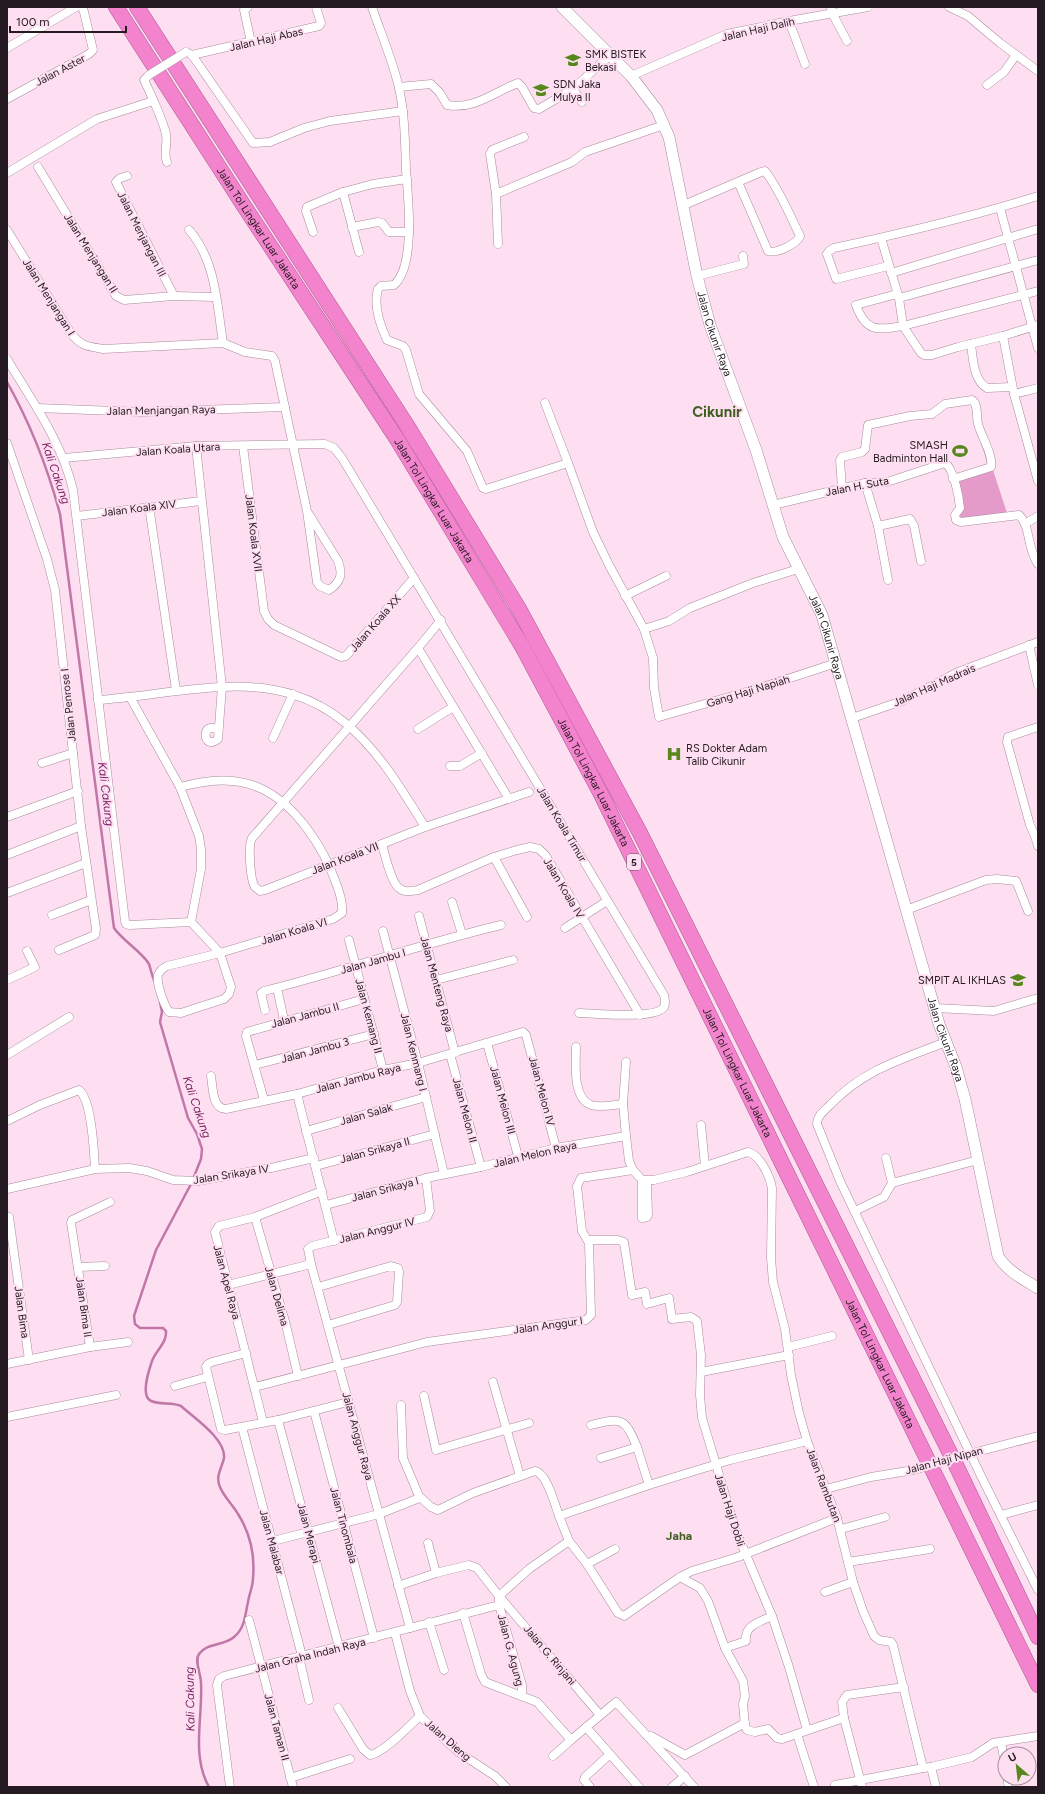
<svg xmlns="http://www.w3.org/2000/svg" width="1045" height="1794" viewBox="0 0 1045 1794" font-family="Figtree,sans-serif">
<rect width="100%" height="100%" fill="#fedff2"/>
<polygon fill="#e59bca" points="993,470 1007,513 960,520 958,514 957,480"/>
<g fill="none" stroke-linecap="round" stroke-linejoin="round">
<g stroke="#c177a7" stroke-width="2.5">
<path d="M7 382C30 423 48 469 60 514L114 928C122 940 142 952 149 964 151 970 152 977 155 982"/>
<path d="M160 1002 162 1012 160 1022 188 1118 197 1134 202 1149 201 1159 191 1184 156 1250 134 1316 135 1324 140 1328H163L166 1331C167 1343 156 1350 152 1361 149 1370 140 1396 151 1401 160 1405 172 1402 181 1406 194 1418 226 1439 224 1458 222 1468 215 1476 220 1487 224 1497 233 1505 238 1514 250 1533 255 1556 253 1578 253 1587 249 1594 248 1602 245 1615 245 1628 234 1637 224 1646 206 1643 199 1654 194 1661 201 1674 201 1683 203 1717 191 1755 209 1787"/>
</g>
<defs>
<g id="minor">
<polyline points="248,7 244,10 251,42"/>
<path d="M372 7C381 34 393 61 399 88 405 115 405 143 406 170 408 197 416 266 394 285L381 286 378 289C373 306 380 325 387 340L403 346 406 350 419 394 467 451 483 488 486 489 568 463 593 532 609 565 644 629 653 658 654 688 659 717 760 688 836 663"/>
<polyline points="831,7 832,13 847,41"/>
<polyline points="949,7 968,16 1000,43 1038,71"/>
<polyline points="789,21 805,64"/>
<polyline points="7,48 76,7"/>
<polyline points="186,52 192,55 253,143 270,142 304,128 330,121 403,111"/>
<polyline points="192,55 319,26 321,23 316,7"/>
<path d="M149 75 144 80C150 92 163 121 166 134 168 144 163 152 167 162"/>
<polyline points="631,76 727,34 789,21 868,7"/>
<polyline points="987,85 1004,72 1016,55"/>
<path d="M399 87 431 84 440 93 447 105C474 110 494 92 518 83L522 87 534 108 539 109 573 89 610 55"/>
<polyline points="573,89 582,102"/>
<polyline points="7,99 89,54 93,50 84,12 82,7"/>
<polyline points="38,167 116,296 124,300 174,296 215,297"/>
<polyline points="7,173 97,119 153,101"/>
<polyline points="127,176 120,178 116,182 174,296"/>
<polyline points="343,192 359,252"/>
<polyline points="496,194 572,162 585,152 664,125"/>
<path d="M684 205 761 172 765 171C778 187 791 217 800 236 797 244 776 254 768 251L738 182"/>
<polyline points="1000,208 1038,348"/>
<polyline points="352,227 378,222 382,223 389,232 409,232"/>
<path d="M7 230 70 332C81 346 85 346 103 349L223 343 245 352 272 356 275 361 307 511 317 582 320 586 329 590C341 582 343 574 338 561L307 511"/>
<path d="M189 230C216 260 217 305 223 343"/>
<polyline points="313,232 306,211 307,207 343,192 373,184 407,179"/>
<polyline points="881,238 899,298 903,326 921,353 924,355 932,355 958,347 1003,336 1038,325"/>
<polyline points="498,244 496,194 490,154 492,150 524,137"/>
<path d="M888 266 836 279 827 254 829 251 834 248C903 233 971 217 1038 196"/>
<polyline points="891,273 1038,229"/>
<polyline points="697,276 744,264 743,256"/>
<path d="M897 294 856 305C866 333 878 330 903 326L1038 291"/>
<polyline points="899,298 1038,260"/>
<polyline points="1003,336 1014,394 1038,481"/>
<path d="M971 344C973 358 973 380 987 388L1012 387"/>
<path d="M7 359C32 401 62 442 73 490L125 921 126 924 130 925 191 922 220 953 231 987 229 994 224 999 181 1013 169 1012C164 1005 156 983 158 975 160 970 163 968 167 966L220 953 333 919 342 913C343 902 340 893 336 883 324 848 296 805 262 789 235 776 207 780 180 787"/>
<polyline points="1014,394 1038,388"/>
<polyline points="545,403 568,463"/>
<polyline points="37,408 142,412 285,407"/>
<polyline points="7,443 47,559 55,590 81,826 96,929 95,935 59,950"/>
<path d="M196 446 222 687 218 739C202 752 201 719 218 730"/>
<polyline points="243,446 264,611 268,619 274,625 341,657 346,656 414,578"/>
<path d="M64 458 196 446 325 444 334 448 342 458 664 995C665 999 666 1003 664 1007 656 1020 595 1013 579 1013"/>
<polyline points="865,483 878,526 888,580"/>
<path d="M842 488 840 460 842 457 862 452 865 449 868 425 910 416 932 414 945 404 972 400C979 405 976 417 978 424 982 438 993 454 991 467L953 479"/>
<path d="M773 505 865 483 887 482 945 463C954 469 959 497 960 508L955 515 956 520 961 522 1019 515C1031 527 1027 549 1038 564"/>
<polyline points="149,506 176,690"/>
<polyline points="77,516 201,501"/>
<polyline points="1025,524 1038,516"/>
<polyline points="878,526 910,519 914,526 921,561"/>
<polyline points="625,596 666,576"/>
<path d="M441 620 418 648 252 838C248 844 250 880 255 887 256 888 258 889 260 891L265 890 425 827 529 792"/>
<polyline points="644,629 669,621 690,608 753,583 798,569"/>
<polyline points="1029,645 1038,685"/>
<polyline points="418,648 509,799"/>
<polyline points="130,697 180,787 199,836 201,849 201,869 191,922"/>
<path d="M98 700C139 697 180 689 222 687 332 681 374 743 425 827"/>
<polyline points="852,718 902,701 958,672 1038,642"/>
<polyline points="1038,727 1008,737 1007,742 1030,825 1035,836 1038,835"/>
<polyline points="418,729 453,707"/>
<polyline points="273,738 293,694"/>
<polyline points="42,763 73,753"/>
<polyline points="450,766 460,766 482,753"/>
<polyline points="7,817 78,791"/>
<polyline points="1035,836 1038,846"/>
<path d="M382 844C385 855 391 882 399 888 405 893 411 891 418 890L494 857 517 850 530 847 539 849 546 856 640 1015"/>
<polyline points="7,855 81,826"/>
<polyline points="494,857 527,917"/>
<polyline points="7,893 86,863"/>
<polyline points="452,902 462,934"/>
<polyline points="906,910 986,880 997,879 1016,881 1028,911"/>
<polyline points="52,915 91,900"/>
<polyline points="419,916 455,1053"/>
<polyline points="565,928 607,901"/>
<polyline points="383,931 418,1063 444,1174"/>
<polyline points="349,940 383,1070"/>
<polyline points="7,980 35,967 27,951"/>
<polyline points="436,980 513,960"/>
<polyline points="277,988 284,1020"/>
<polyline points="935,1008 994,1011 1038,998"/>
<path d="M265 1010 261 993 264 991C343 971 421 944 501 925"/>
<path d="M946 1042C902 1059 863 1070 830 1105 824 1111 817 1116 817 1124L840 1181 981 1476 1038 1590"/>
<polyline points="487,1043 518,1156"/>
<path d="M576 1047C576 1063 572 1098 591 1105 600 1108 613 1105 623 1104"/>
<polyline points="450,1054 481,1167"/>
<polyline points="7,1055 69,1017"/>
<path d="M626 1062 623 1104 626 1136 629 1161 633 1170 642 1180H654L687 1172 748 1152C760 1155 770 1176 772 1188L771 1258 773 1282 785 1329 791 1375 799 1413 807 1441 837 1518 853 1582 863 1611 874 1636 879 1640 891 1642 893 1645 923 1768 931 1767 936 1787"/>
<polyline points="255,1065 374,1034"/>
<path d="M211 1076C213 1087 212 1109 226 1109L297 1094 383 1070 418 1063 523 1032 526 1035 556 1148"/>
<polyline points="297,1094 334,1241"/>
<polyline points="264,1100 246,1036 247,1032 364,999"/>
<path d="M7 1121 40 1105 79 1090C92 1100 94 1152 95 1169"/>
<polyline points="701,1125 705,1166"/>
<polyline points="306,1131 426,1097"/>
<polyline points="316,1166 435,1134"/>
<polyline points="642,1180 642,1218 647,1217 648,1215 647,1181"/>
<polyline points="892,1183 978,1160"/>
<polyline points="7,1189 95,1169 129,1168 147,1171 173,1180 198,1181 271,1168 314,1158"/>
<polyline points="326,1205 426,1178 481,1167 556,1148 626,1136"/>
<polyline points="855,1211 884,1197 892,1183 886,1158"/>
<polyline points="9,1217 29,1360"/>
<polyline points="255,1217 286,1325 298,1376"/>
<polyline points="588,1240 618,1240 624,1242 632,1295 645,1292 647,1304 669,1298 672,1319 691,1317 697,1321 701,1355 700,1395 702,1418 736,1531 772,1616 789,1667 807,1730"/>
<polyline points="78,1267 105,1266"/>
<polyline points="228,1285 311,1264"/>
<polyline points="318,1287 391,1266 398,1268 399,1272 397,1302 395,1305 328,1325"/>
<polyline points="90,1347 71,1223 72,1220 110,1202"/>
<polyline points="788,1347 832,1336"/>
<polyline points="246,1353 212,1362 208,1364 206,1367 221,1429 225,1430 278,1420 348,1402"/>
<polyline points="7,1364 90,1347 128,1342"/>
<polyline points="701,1372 789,1355"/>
<polyline points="493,1382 520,1476"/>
<polyline points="175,1386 207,1377"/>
<polyline points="255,1387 427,1342 586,1320 591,1315 589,1243 582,1231 577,1186 581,1178 633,1170"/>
<polyline points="424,1396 436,1450 529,1423"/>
<polyline points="314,1411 374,1638"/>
<polyline points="7,1417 116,1395"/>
<polyline points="278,1420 339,1647"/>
<polyline points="263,1422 215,1232 219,1226 255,1217 322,1191"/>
<path d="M591 1425C622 1417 625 1418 637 1447"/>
<polyline points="242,1427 302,1656"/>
<polyline points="965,1455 1038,1436"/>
<polyline points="601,1458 637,1447 649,1485"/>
<polyline points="826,1489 871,1477 914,1470"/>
<path d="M419 1496 431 1507 438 1510 473 1493 535 1471C547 1473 555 1505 559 1516L649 1485 730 1460 807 1441"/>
<polyline points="1001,1515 1038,1505"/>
<polyline points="559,1516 569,1541 587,1564 618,1613 624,1616 680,1577 692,1571 738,1557 837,1518"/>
<polyline points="841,1529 885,1517"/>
<polyline points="273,1541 379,1514 417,1499 419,1496 403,1458 401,1405"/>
<polyline points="428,1543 436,1573"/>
<polyline points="848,1562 930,1549"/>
<polyline points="587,1564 615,1549"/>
<polyline points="680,1577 700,1588 708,1601 725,1648 743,1681 745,1696 743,1704 745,1726 747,1730 755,1732 768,1729 777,1738 782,1739 844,1718 862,1787"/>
<polyline points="398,1586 436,1573 469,1565 477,1568 499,1596 600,1715"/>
<polyline points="825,1592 853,1582"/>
<polyline points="499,1596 529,1569 569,1541"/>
<polyline points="499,1605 522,1685 522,1695"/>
<polyline points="463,1613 481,1674 485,1682 537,1702 571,1740 616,1702 694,1787"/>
<polyline points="249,1620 293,1787"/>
<polyline points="429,1622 444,1670"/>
<polyline points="410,1628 311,1264 308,1249 312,1246 427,1217 430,1211 426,1178"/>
<polyline points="395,1633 410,1691 420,1716 458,1752 495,1776 506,1787"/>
<path d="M725 1648 746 1641C744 1625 760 1622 772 1616"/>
<polyline points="299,1657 309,1700"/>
<path d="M338 1708 363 1749 370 1755C384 1753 409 1726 420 1716"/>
<polyline points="844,1718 842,1702 847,1695 904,1687"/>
<polyline points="586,1727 639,1787"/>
<polyline points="797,1734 814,1787"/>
<polyline points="651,1736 685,1755 745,1723"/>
<polyline points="1001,1742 1005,1764"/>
<polyline points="553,1756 571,1740"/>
<polyline points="931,1767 972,1757 993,1743 1038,1736"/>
<polyline points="290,1778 350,1759"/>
<polyline points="1008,1778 1008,1783"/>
<polyline points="835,1785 923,1768"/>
<polyline points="230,1787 217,1685 219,1679 224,1676 499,1605 499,1596"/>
<polyline points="590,1787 584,1780 585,1777 609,1755"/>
<polyline points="672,1787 685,1776"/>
</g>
<g id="tertiary">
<path id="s1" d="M562 7 631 76 657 110 669 137 697 276 710 325 756 450 783 537 822 615 939 1024 956 1067 965 1099 998 1256C1007 1271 1023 1279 1038 1288"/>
</g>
<g id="motorway">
<path id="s2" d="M116 7 244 206 397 439 522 646 600 792 1038 1685"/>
<polyline points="137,7 406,424 519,609 640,833 954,1461 1038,1637"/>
</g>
</defs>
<use href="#minor" stroke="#a78b9c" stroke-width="9"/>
<use href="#tertiary" stroke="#a78b9c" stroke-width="12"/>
<use href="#motorway" stroke="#aa5e90" stroke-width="16"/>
<use href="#minor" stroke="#fff" stroke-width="8"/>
<use href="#tertiary" stroke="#fff" stroke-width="11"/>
<use href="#motorway" stroke="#f283cc" stroke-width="15"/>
<defs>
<g id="minor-bridge">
<polyline points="149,75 186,52"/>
<polyline points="914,1470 965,1455"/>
</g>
</defs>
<use href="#minor-bridge" stroke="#a78b9c" stroke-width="9" stroke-linecap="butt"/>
<use href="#minor-bridge" stroke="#fff" stroke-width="8"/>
</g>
<defs>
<symbol id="school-bare" viewBox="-9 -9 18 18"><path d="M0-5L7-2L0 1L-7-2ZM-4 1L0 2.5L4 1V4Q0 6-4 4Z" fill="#58881d" stroke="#fedff2" stroke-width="2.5" paint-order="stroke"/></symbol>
<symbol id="stadium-bare" viewBox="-9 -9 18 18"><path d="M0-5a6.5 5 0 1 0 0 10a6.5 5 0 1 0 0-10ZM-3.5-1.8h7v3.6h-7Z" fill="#58881d" stroke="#fedff2" stroke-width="2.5" paint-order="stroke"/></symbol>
<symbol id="hospital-bare" viewBox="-9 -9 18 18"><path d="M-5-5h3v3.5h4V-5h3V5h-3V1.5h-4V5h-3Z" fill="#58881d" stroke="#fedff2" stroke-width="2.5" paint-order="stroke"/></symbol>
</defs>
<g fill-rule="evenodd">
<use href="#school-bare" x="562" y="49" width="22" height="22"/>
<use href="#school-bare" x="530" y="79" width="22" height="22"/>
<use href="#stadium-bare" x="949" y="440" width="22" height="22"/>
<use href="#hospital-bare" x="663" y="743" width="22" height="22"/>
<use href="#school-bare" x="1007" y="969" width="22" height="22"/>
</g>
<g text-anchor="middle" stroke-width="4" stroke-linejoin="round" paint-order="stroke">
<rect fill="#fedff2" stroke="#665560" stroke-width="1" x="627" y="854" width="14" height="16" rx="3"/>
<g font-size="10" font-weight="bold" fill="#251a21">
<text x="634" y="866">5</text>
</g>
<g font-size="11" fill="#251a21" stroke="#fedff2">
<text transform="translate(758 29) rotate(-13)" y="4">Jalan Haji Dalih</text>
<text transform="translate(266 39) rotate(-13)" y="4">Jalan Haji Abas</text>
<text transform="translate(60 70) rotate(-28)" y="4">Jalan Aster</text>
<text dy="4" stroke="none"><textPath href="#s2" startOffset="263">Jalan Tol Lingkar Luar Jakarta</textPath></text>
<text transform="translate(142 234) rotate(63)" y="4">Jalan Menjangan III</text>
<text transform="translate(91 253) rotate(58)" y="4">Jalan Menjangan II</text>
<text transform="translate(49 297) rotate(58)" y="4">Jalan Menjangan I</text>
<text dy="4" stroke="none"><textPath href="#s1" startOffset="372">Jalan Cikunir Raya</textPath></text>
<text transform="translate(161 410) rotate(-1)" y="4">Jalan Menjangan Raya</text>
<text transform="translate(178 449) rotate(-4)" y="4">Jalan Koala Utara</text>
<text transform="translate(857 486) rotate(-11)" y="4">Jalan H. Suta</text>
<text dy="4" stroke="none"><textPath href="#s2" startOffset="587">Jalan Tol Lingkar Luar Jakarta</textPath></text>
<text transform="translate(139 508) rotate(-7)" y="4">Jalan Koala XIV</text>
<text transform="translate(254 533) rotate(83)" y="4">Jalan Koala XVII</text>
<text transform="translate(375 623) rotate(-49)" y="4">Jalan Koala XX</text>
<text dy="4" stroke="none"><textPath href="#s1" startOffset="696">Jalan Cikunir Raya</textPath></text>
<text transform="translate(934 685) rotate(-24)" y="4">Jalan Haji Madrais</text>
<text transform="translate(748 691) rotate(-17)" y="4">Gang Haji Napiah</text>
<text transform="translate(68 705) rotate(-96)" y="4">Jalan Penrose I</text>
<text dy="4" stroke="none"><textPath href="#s2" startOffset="911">Jalan Tol Lingkar Luar Jakarta</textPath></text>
<text transform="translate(562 824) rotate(59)" y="4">Jalan Koala Timur</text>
<text transform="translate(345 858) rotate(-21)" y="4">Jalan Koala VII</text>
<text transform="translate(564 888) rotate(59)" y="4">Jalan Koala IV</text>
<text transform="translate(294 931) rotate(-17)" y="4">Jalan Koala VI</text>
<text transform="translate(373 961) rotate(-16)" y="4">Jalan Jambu I</text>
<text transform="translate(437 984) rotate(75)" y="4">Jalan Menteng Raya</text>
<text transform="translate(305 1015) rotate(-15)" y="4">Jalan Jambu II</text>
<text transform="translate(369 1016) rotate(75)" y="4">Jalan Kemang II</text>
<text dy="4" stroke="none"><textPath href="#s1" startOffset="1116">Jalan Cikunir Raya</textPath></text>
<text transform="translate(315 1050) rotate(-15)" y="4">Jalan Jambu 3</text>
<text transform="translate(414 1052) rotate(76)" y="4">Jalan Kenmang I</text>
<text dy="4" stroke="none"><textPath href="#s2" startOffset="1235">Jalan Tol Lingkar Luar Jakarta</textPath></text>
<text transform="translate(358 1078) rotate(-15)" y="4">Jalan Jambu Raya</text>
<text transform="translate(542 1091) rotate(75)" y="4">Jalan Melon IV</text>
<text transform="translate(503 1100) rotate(75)" y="4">Jalan Melon III</text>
<text transform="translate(465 1110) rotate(75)" y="4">Jalan Melon II</text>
<text transform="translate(366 1114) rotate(-16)" y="4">Jalan Salak</text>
<text transform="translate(375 1150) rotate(-15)" y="4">Jalan Srikaya II</text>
<text transform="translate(535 1154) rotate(-13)" y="4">Jalan Melon Raya</text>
<text transform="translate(231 1174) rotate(-9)" y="4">Jalan Srikaya IV</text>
<text transform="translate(385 1189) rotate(-15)" y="4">Jalan Srikaya I</text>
<text transform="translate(377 1230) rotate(-14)" y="4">Jalan Anggur IV</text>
<text transform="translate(227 1282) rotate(75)" y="4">Jalan Apel Raya</text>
<text transform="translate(277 1296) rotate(74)" y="4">Jalan Delima</text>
<text transform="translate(84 1307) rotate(82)" y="4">Jalan Bima II</text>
<text transform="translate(22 1312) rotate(82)" y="4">Jalan Bima</text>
<text transform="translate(548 1325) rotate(-8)" y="4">Jalan Anggur I</text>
<text dy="4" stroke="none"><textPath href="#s2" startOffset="1559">Jalan Tol Lingkar Luar Jakarta</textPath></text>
<text transform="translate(358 1436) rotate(75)" y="4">Jalan Anggur Raya</text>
<text transform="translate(944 1460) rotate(-15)" y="4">Jalan Haji Nipan</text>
<text transform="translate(824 1485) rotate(69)" y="4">Jalan Rambutan</text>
<text transform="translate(730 1510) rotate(72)" y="4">Jalan Haji Dobli</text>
<text transform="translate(344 1525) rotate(75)" y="4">Jalan Tinombala</text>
<text transform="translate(309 1533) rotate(75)" y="4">Jalan Merapi</text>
<text transform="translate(272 1542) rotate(75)" y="4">Jalan Malabar</text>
<text transform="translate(511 1650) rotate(75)" y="4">Jalan G. Agung</text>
<text transform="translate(310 1655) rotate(-14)" y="4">Jalan Graha Indah Raya</text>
<text transform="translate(550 1655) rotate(50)" y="4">Jalan G. Rinjani</text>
<text transform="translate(277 1727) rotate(75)" y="4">Jalan Taman II</text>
<text transform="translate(448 1740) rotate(41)" y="4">Jalan Dieng</text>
</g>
<g font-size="11" fill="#251a21" stroke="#fedff2" text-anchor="start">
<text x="585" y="58">SMK BISTEK<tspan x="585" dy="13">Bekasi</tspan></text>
<text x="553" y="88">SDN Jaka<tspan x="553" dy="13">Mulya II</tspan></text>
<text x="948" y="449" text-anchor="end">SMASH<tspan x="948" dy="13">Badminton Hall</tspan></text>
<text x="686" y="752">RS Dokter Adam<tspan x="686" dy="13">Talib Cikunir</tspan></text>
<text x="1006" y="984" text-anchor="end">SMPIT AL IKHLAS</text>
</g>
<g font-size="12" font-style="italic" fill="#7d2564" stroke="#fedff2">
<text transform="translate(56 473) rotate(71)" y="4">Kali Cakung</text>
<text transform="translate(106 794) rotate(83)" y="4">Kali Cakung</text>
<text transform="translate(197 1107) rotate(71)" y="4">Kali Cakung</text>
<text transform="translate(190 1699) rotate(-91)" y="4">Kali Cakung</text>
</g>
<g font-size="12" font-weight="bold" fill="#405f1e" stroke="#fedff2">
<text x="679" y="1540">Jaha</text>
</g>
<g font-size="15" font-weight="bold" fill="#405f1e" stroke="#fedff2">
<text x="717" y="417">Cikunir</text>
</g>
</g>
<rect width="1045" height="1794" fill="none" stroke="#251a21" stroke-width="16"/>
<g transform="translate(1017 1766) rotate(332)"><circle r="19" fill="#fedff2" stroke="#a7909e"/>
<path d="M0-3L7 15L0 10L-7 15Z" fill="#58881d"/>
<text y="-6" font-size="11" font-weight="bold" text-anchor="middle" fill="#251a21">U</text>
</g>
<path d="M10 26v6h116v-6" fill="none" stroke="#251a21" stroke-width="2"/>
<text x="16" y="26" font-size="12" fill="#251a21" stroke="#fedff2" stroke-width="3" paint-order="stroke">100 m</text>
</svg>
